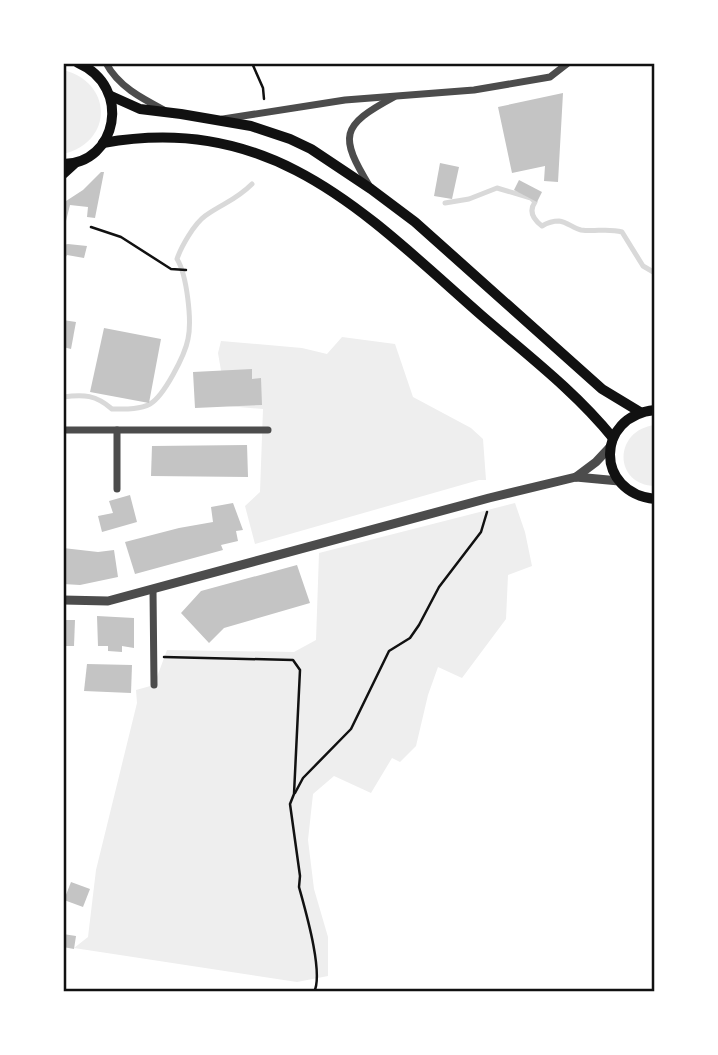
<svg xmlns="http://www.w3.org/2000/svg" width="718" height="1055" viewBox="0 0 718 1055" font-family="'PT Sans Narrow',sans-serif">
<rect width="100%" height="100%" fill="#fff"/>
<g fill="#eee">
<path d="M63 70C113 82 114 142 63 154Z"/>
<polygon points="342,337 395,344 413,397 471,428 483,439 486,480 479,480 255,544 245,506 260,492 263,409 227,406 218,353 221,341 302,348 327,354"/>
<path d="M655 425V486C613 485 613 430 655 425Z"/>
<polygon points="515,503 525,532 532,566 508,575 506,619 462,678 438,667 428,695 416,746 400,762 392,758 371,793 334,776 313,794 308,840 314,889 328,937 328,976 297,982 74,948 88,937 96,870 137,703 136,690 154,685 167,650 294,652 316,640 319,553"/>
</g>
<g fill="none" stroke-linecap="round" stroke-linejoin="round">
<g stroke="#d9d9d9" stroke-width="5">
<path d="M445 203 469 199 497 188 531 198 535 202C528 212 534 220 542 226 547 223 553 221 559 221 567 222 573 228 581 230 595 232 608 228 622 232L643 266 655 273"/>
<path d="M63 397C84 394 96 395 112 409 124 409 139 410 150 404 164 396 185 355 188 339 192 321 187 275 177 259 181 247 194 224 205 216 223 203 235 201 252 184"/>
</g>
</g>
<g fill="#c4c4c4">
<polygon points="563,93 558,182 544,181 545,166 512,173 498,107"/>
<polygon points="440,163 459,167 452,199 434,196"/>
<polygon points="101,172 104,172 95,218 87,217 88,207 70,205 63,233 63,203 83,190"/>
<polygon points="519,180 542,192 537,202 514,190"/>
<polygon points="68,244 87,246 84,258 67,255 63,262 63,245"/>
<polygon points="63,320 76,322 71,349 63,347"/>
<polygon points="104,328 161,339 149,403 90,392"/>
<polygon points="252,369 252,379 261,378 262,405 195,408 193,372"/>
<polygon points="247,445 248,477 151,476 152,446"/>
<polygon points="130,495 137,522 102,532 98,516 113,513 109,501"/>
<polygon points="233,503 243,530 236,531 238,541 221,545 223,550 135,574 125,542 179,528 213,522 211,507"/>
<polygon points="63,548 98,552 114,550 118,577 80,585 63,584"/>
<polygon points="297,565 310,603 224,628 209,643 181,613 201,591"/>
<polygon points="97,616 134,618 134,648 122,646 122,652 108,651 108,646 98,646"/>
<polygon points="63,620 75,620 74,646 63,646"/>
<polygon points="87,664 132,665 131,693 84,691"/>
<polygon points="71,882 90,889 83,907 64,900"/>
<polygon points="63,934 76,936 74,949 63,947"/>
</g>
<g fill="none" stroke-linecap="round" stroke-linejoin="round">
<g stroke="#111" stroke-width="2.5">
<polyline points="252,63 263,88 264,99"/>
<polyline points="91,227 121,237 171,269 186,270"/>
<path d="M164 657 293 660 300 670 294 794 290 804 300 876 299 887C305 909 324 973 314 992"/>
<polyline points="295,793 303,778 351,729 389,651 410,638 419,625 439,587 481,532 487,512"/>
</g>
<g stroke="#4c4c4c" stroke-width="7">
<path d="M106 63C118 86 141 98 164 110"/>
<polyline points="223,119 345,100 474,90 550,77 568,63"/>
<path d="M370 187C339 136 340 126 394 97"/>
<polyline points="63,430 268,430"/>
<polyline points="117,489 117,430"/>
<polyline points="153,590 154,685"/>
</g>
<g stroke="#4c4c4c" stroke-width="9">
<polyline points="576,477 596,462 611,446"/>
<polyline points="63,600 108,601 489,498 576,477 619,481"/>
</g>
<g stroke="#111" stroke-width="10">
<polyline points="111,96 140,109 181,114 251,126 290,139 311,149 371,189 415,222 602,389 640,412"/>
<path d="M103 143C273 113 364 212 481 315 526 354 575 391 613 438"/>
<path d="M63 164C117 164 133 87 78 63"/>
<polyline points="63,174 74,164"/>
<path d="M655 410C595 416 595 493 655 499"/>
</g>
</g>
<rect width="718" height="1055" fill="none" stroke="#ffffff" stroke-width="130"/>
<rect x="65" y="65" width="588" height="925" fill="none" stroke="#111" stroke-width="2.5"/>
</svg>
